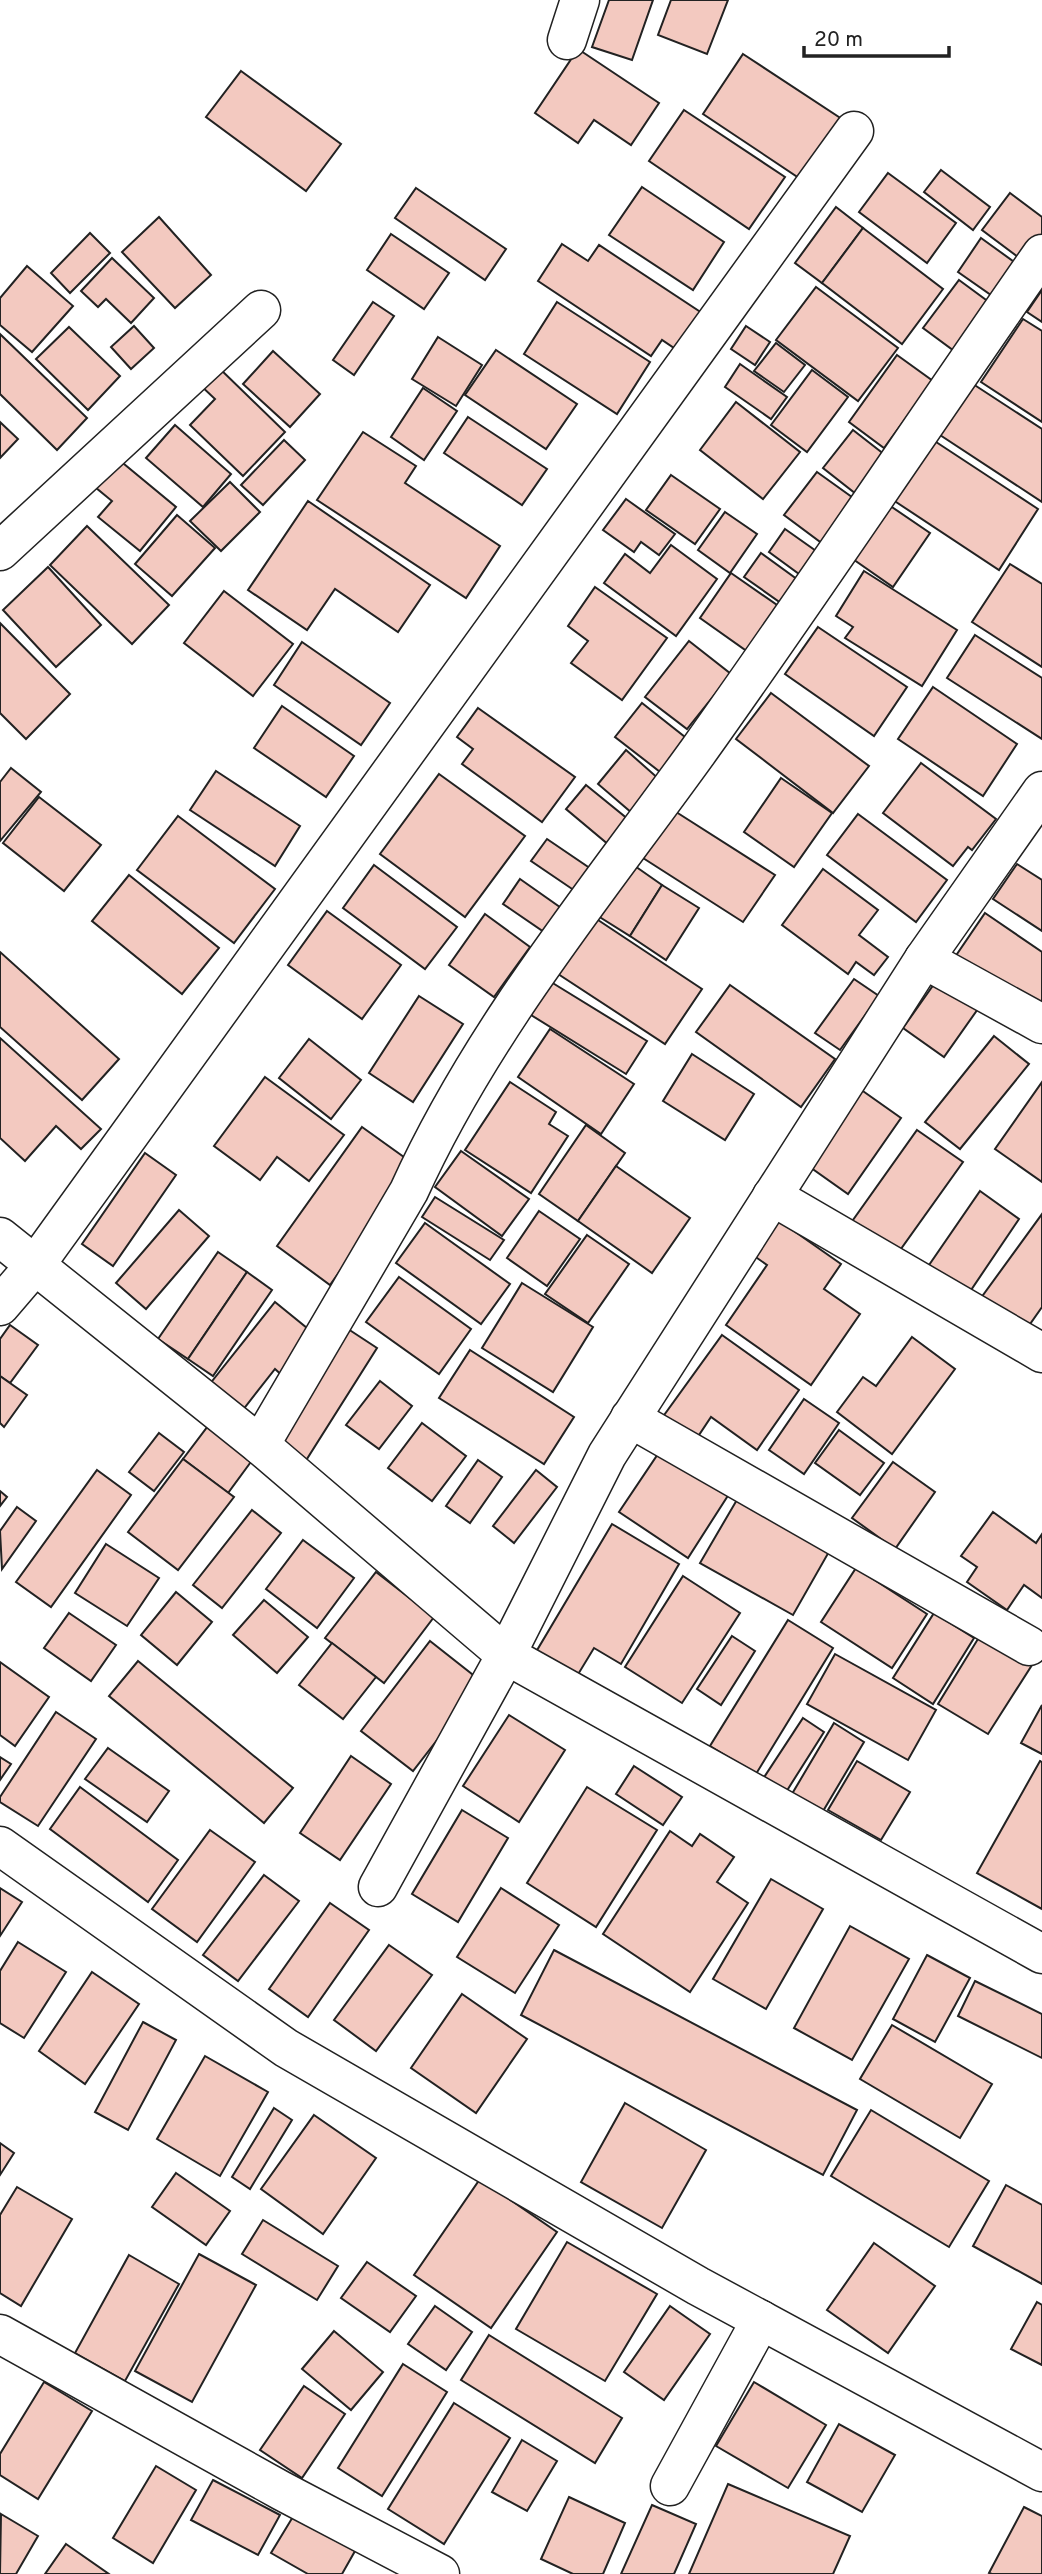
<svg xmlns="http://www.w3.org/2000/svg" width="1042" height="2574" viewBox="0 0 1042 2574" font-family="Overpass,sans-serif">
<rect width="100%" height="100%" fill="#fff"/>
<g fill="#f3c9c0" stroke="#222" stroke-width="2">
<polygon points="609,0 653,0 632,60 592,47"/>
<polygon points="671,0 728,0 707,54 658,35"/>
<polygon points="578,49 659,103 631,145 594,120 578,143 535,113"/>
<polygon points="743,54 851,125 811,186 703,114"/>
<polygon points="241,71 341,144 306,191 206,117"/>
<polygon points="684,110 785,177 749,229 649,161"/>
<polygon points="941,170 990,207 973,230 924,192"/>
<polygon points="888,173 956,223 927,263 859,212"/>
<polygon points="642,187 724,242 693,290 609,235"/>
<polygon points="416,188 506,249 485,280 395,218"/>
<polygon points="1010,193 1042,217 1042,242 1026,263 982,230"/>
<polygon points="836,207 863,228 822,283 795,263"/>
<polygon points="159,217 211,275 175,308 122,252"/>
<polygon points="863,228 943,289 902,344 822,283"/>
<polygon points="90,233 110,253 70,293 51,273"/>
<polygon points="391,234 449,273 424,309 367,270"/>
<polygon points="981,238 1024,269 1001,302 958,272"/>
<polygon points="562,244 588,261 599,245 705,315 680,352 662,340 651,356 538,281"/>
<polygon points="112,258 154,298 131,323 106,299 98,307 81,291"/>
<polygon points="27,266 73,306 32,352 0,325 0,298"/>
<polygon points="959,280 997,308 961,356 923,328"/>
<polygon points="816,287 898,348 858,401 776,340"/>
<polygon points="1042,290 1042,322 1027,312"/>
<polygon points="373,302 394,316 354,375 333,360"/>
<polygon points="557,302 650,362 617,414 524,354"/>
<polygon points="1023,319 1042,331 1042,422 981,382"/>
<polygon points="134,326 154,348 131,369 111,347"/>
<polygon points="746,326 770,342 755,365 731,349"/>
<polygon points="69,327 120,376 88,410 36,359"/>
<polygon points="0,334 87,418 57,450 0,394"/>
<polygon points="438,337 482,365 456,406 412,379"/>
<polygon points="776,343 805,365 784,392 754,371"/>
<polygon points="496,350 577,404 546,449 465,395"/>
<polygon points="273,351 320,394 290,427 243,384"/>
<polygon points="897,355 933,381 884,448 849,422"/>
<polygon points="740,364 787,397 771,419 725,387"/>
<polygon points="216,365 285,432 243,476 190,425 215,399 198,383"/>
<polygon points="812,370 848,397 807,452 771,425"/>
<polygon points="973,384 1042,429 1042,502 940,435"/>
<polygon points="423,388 457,411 424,460 391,437"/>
<polygon points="736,402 800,452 763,499 700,450"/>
<polygon points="468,417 547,469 522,505 444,453"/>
<polygon points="0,422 18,439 0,458"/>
<polygon points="175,425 231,474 203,507 146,458"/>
<polygon points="853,430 894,462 865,501 823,468"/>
<polygon points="363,432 416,466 405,483 500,546 466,598 317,500"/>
<polygon points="930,438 1038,509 999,570 890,498"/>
<polygon points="284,440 305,460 263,505 241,485"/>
<polygon points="118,459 176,507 140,551 98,517 112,501 95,487"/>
<polygon points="817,472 863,505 831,550 784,515"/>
<polygon points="671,475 720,509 695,544 646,510"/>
<polygon points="230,482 260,512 221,551 190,521"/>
<polygon points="626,499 675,534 659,555 641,542 634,552 603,530"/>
<polygon points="308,501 430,585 398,632 335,589 307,630 248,590"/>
<polygon points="886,503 930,533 893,587 850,557"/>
<polygon points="725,512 757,534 730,573 698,550"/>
<polygon points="177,515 215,548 172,596 135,564"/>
<polygon points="87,526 169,605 132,644 50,565"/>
<polygon points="785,529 826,558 810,582 769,552"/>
<polygon points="671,545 717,579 676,636 604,583 625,554 650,573"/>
<polygon points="761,553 805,585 788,608 744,577"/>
<polygon points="1010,564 1042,584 1042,667 972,622"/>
<polygon points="48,567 101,625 56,667 3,610"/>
<polygon points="864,571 957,630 922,686 845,638 853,627 836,616"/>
<polygon points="731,573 790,614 758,659 700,618"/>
<polygon points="595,587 667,638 622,700 571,663 588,641 568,626"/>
<polygon points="224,591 293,644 253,696 184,643"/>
<polygon points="0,623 70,694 26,739 0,713"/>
<polygon points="818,627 907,687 874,736 785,674"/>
<polygon points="975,635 1042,678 1042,739 947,678"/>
<polygon points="689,641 731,674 687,729 645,697"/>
<polygon points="302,642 390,703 361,745 274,685"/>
<polygon points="933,687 1017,744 983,796 898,739"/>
<polygon points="771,693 869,766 833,813 736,739"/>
<polygon points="642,703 690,741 664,775 615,737"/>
<polygon points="282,706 354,756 326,797 254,748"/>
<polygon points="478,708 575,777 542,822 462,764 473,749 457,737"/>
<polygon points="626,750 660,780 632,813 598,784"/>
<polygon points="921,763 996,819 972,850 968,847 953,866 883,813"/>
<polygon points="11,768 41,792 0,841 0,782"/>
<polygon points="216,771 300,826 275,866 190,810"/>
<polygon points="439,774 525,836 465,917 380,854"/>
<polygon points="781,778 832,813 794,867 744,832"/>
<polygon points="586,785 629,820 609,845 566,809"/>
<polygon points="39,797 101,845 64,891 3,843"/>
<polygon points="673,810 775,875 743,922 643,858"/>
<polygon points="858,814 947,880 916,922 827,855"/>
<polygon points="178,816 275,889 234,943 137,870"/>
<polygon points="547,839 597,873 581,895 531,861"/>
<polygon points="632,864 662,885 630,936 598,916"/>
<polygon points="1017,864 1042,880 1042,931 993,899"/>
<polygon points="374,865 457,927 425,969 343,908"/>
<polygon points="823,869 878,910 859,935 888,957 874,975 856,962 848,974 782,925"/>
<polygon points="129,875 219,948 182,994 92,921"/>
<polygon points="520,879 564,910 547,934 503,904"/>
<polygon points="662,885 699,908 666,960 630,936"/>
<polygon points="327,911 401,965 362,1019 288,965"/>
<polygon points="985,913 1042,952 1042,1018 955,957"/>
<polygon points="485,914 530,947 494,997 449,965"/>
<polygon points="589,914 702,989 665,1044 552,970"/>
<polygon points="0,952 119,1059 82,1100 0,1027"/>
<polygon points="939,977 980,1006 944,1057 903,1028"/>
<polygon points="854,979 879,996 840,1050 815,1033"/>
<polygon points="551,982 647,1041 626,1074 531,1015"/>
<polygon points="730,985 835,1059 801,1107 696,1032"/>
<polygon points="419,996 463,1024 413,1102 369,1073"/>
<polygon points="550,1029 634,1084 601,1134 518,1077"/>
<polygon points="994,1036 1029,1064 960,1149 925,1122"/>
<polygon points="0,1038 101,1129 81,1149 56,1126 25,1161 0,1138"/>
<polygon points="309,1039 361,1080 331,1119 279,1078"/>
<polygon points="692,1054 754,1094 725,1140 663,1101"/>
<polygon points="265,1077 344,1135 309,1181 277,1157 260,1180 214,1146"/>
<polygon points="510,1082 556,1112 549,1124 568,1136 531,1193 465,1150"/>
<polygon points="1042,1082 1042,1182 995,1149"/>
<polygon points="860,1089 901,1118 848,1194 807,1165"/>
<polygon points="586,1125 625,1153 578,1221 539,1194"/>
<polygon points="362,1127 415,1165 330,1285 277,1246"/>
<polygon points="917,1130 963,1162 893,1260 848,1227"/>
<polygon points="461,1151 529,1199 502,1236 435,1187"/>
<polygon points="145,1153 176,1175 113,1266 82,1244"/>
<polygon points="616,1166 690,1218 652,1273 578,1221"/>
<polygon points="980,1191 1019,1219 967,1296 927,1268"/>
<polygon points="435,1197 504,1240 490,1260 422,1217"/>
<polygon points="179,1210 209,1236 146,1309 116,1283"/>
<polygon points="539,1211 580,1239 547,1286 507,1258"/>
<polygon points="1042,1214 1042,1307 1023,1334 978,1302"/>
<polygon points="774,1217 841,1264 824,1289 860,1314 811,1385 726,1325 767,1265 750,1253"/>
<polygon points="425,1223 510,1284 481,1324 396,1263"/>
<polygon points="587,1235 629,1264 588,1323 545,1294"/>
<polygon points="218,1252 247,1272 188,1359 158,1339"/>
<polygon points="247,1272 272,1290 213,1376 188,1359"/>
<polygon points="399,1277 471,1329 439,1374 366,1322"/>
<polygon points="522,1283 593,1327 553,1392 482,1348"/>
<polygon points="275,1302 318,1337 285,1378 275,1369 242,1411 209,1385"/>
<polygon points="10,1325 38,1345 10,1383 0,1376 0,1339"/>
<polygon points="345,1327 377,1348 305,1462 273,1441"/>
<polygon points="722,1335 799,1390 757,1450 711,1417 695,1441 662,1418"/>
<polygon points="912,1337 955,1369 892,1454 837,1412 863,1377 876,1386"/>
<polygon points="470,1350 574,1417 544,1464 439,1398"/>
<polygon points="0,1376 27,1395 4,1427 0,1423"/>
<polygon points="380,1381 412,1406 379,1449 346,1425"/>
<polygon points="804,1399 839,1423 804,1474 769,1450"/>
<polygon points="422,1423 466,1456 432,1501 388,1468"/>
<polygon points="208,1426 253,1459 228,1493 183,1459"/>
<polygon points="839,1430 884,1463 860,1495 815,1463"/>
<polygon points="159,1433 184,1452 154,1491 129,1472"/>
<polygon points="662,1448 729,1494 688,1558 619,1512"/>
<polygon points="183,1459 234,1497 178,1570 128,1532"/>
<polygon points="478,1460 502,1477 470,1523 446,1506"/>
<polygon points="893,1462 935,1492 895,1549 852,1518"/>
<polygon points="97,1470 131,1495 51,1607 16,1582"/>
<polygon points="536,1470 557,1487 514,1543 493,1526"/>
<polygon points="0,1491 7,1497 0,1506"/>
<polygon points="738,1498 830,1550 793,1615 700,1563"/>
<polygon points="17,1507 36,1521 2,1569 0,1531"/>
<polygon points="252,1510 281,1533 222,1608 193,1585"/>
<polygon points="993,1512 1036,1543 1042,1534 1042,1598 1024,1585 1007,1610 967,1582 977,1567 961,1556"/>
<polygon points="612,1524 679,1564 621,1664 594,1648 574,1681 533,1657"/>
<polygon points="303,1540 354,1578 317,1628 266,1589"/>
<polygon points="106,1544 159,1578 127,1626 75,1593"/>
<polygon points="856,1568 927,1614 892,1668 821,1622"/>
<polygon points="376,1572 434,1617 384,1683 325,1638"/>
<polygon points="683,1576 740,1613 682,1703 625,1667"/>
<polygon points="176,1592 212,1622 177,1665 141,1635"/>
<polygon points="264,1600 308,1637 277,1673 233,1635"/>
<polygon points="69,1613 116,1645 91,1681 44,1648"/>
<polygon points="934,1613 974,1638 933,1704 893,1678"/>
<polygon points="788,1620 833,1648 756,1774 710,1746"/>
<polygon points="981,1634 1032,1665 988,1734 938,1704"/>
<polygon points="732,1636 755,1651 721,1705 697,1689"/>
<polygon points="430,1641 482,1682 413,1771 361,1731"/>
<polygon points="332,1643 376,1677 343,1719 299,1685"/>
<polygon points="835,1654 936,1710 908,1760 807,1704"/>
<polygon points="138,1661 293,1788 264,1823 109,1696"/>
<polygon points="0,1662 49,1697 15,1746 0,1735"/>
<polygon points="1042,1705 1042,1754 1021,1743"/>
<polygon points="56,1712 96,1739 38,1826 0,1802 0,1797"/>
<polygon points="509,1715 565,1750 519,1822 463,1786"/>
<polygon points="803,1718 824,1732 781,1800 759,1785"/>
<polygon points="834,1723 864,1742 816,1823 786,1804"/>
<polygon points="108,1748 169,1791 147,1822 85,1779"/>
<polygon points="351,1756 391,1784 340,1860 300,1833"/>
<polygon points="0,1757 11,1764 0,1780"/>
<polygon points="857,1761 910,1792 881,1840 828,1810"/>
<polygon points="1040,1761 1042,1762 1042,1909 977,1873"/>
<polygon points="634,1766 682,1797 663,1825 616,1794"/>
<polygon points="80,1787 178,1860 148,1902 50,1829"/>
<polygon points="587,1787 657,1830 596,1927 527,1883"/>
<polygon points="462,1810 508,1838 458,1922 412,1894"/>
<polygon points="210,1830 255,1862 197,1942 152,1909"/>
<polygon points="670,1831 692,1846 700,1834 734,1857 717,1882 748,1903 690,1992 603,1934"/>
<polygon points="264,1875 299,1901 238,1981 203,1955"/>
<polygon points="771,1879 823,1909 766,2009 713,1979"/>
<polygon points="0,1888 22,1902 0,1936"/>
<polygon points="501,1888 559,1925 515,1993 457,1957"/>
<polygon points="330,1903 369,1930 308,2017 269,1989"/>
<polygon points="850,1926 909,1959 852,2060 794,2028"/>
<polygon points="18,1942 66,1972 24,2038 0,2023 0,1971"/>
<polygon points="389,1945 432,1975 376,2051 334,2020"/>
<polygon points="554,1950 857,2110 823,2175 521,2015"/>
<polygon points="927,1955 970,1978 935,2042 893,2019"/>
<polygon points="92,1972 139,2004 85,2084 39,2051"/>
<polygon points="975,1981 1042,2014 1042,2058 958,2016"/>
<polygon points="462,1994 527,2039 476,2113 411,2068"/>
<polygon points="143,2022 176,2040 128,2130 95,2112"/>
<polygon points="892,2025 992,2084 960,2138 860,2079"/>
<polygon points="205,2056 268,2092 220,2176 157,2139"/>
<polygon points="625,2103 706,2150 662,2228 581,2182"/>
<polygon points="274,2108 292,2120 250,2189 232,2177"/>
<polygon points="871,2110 989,2181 949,2247 831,2176"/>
<polygon points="314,2115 376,2158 323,2234 261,2189"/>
<polygon points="0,2143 14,2153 0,2175"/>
<polygon points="176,2173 230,2211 206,2245 152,2207"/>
<polygon points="480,2179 557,2232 491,2328 414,2275"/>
<polygon points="1006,2185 1042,2205 1042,2284 973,2246"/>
<polygon points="17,2187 72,2219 21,2306 0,2293 0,2215"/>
<polygon points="263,2220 338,2266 317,2300 242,2254"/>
<polygon points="567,2242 657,2294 605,2381 516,2329"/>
<polygon points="874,2243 935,2286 888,2353 827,2310"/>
<polygon points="199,2254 256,2285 192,2402 135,2371"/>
<polygon points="129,2255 179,2284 125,2381 75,2353"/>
<polygon points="367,2262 416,2296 390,2332 341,2298"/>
<polygon points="1037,2302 1042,2305 1042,2365 1011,2349"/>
<polygon points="435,2306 472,2332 446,2370 408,2344"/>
<polygon points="670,2306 710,2334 664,2400 624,2372"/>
<polygon points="334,2331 383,2372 351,2410 302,2369"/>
<polygon points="489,2335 622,2418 595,2463 461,2380"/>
<polygon points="403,2364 447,2392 382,2496 338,2468"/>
<polygon points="44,2382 92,2411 38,2499 0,2475 0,2454"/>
<polygon points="754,2382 826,2425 788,2488 716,2446"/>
<polygon points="304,2386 345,2414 302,2478 260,2450"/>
<polygon points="454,2403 510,2438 444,2544 388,2509"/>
<polygon points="839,2424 895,2455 862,2512 807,2482"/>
<polygon points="522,2440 557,2461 527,2511 492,2492"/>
<polygon points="156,2466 196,2490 153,2563 113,2538"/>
<polygon points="213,2480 280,2515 258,2555 191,2520"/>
<polygon points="728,2484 850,2536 833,2574 689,2574"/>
<polygon points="569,2497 625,2523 603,2574 573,2574 541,2559"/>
<polygon points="652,2505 696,2524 674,2574 621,2574"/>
<polygon points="1024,2507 1042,2516 1042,2574 992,2574 989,2573"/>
<polygon points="1,2514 38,2536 16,2574 0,2574"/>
<polygon points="294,2515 355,2551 342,2574 308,2574 271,2553"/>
<polygon points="66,2544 109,2574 45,2574"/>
</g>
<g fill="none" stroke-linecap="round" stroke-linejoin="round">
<defs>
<g id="minor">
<polyline points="567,40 580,0"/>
<polyline points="0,551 261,310"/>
<polyline points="924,959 1042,1024"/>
<polyline points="772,1196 1042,1353"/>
<polyline points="0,1237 260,1445 506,1655 1042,1954"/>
<polyline points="0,1306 36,1264 854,131"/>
<polyline points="630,1418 1029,1646"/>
<path d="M260 1445 409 1191C482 1030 596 893 699 750 816 586 927 419 1042 254"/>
<polyline points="0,1846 286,2048 698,2286 1042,2472"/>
<polyline points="378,1887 506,1655 607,1455 924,959 1042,791"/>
<polyline points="0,2334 282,2491 440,2574"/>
<polyline points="670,2486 761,2320"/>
</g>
</defs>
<use href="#minor" stroke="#222" stroke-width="41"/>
<use href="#minor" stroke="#fff" stroke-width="38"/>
</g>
<path d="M804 46v10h145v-10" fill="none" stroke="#222222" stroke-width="3.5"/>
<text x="814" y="46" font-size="21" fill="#222222" stroke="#ffffff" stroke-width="5" paint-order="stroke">20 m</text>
</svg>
